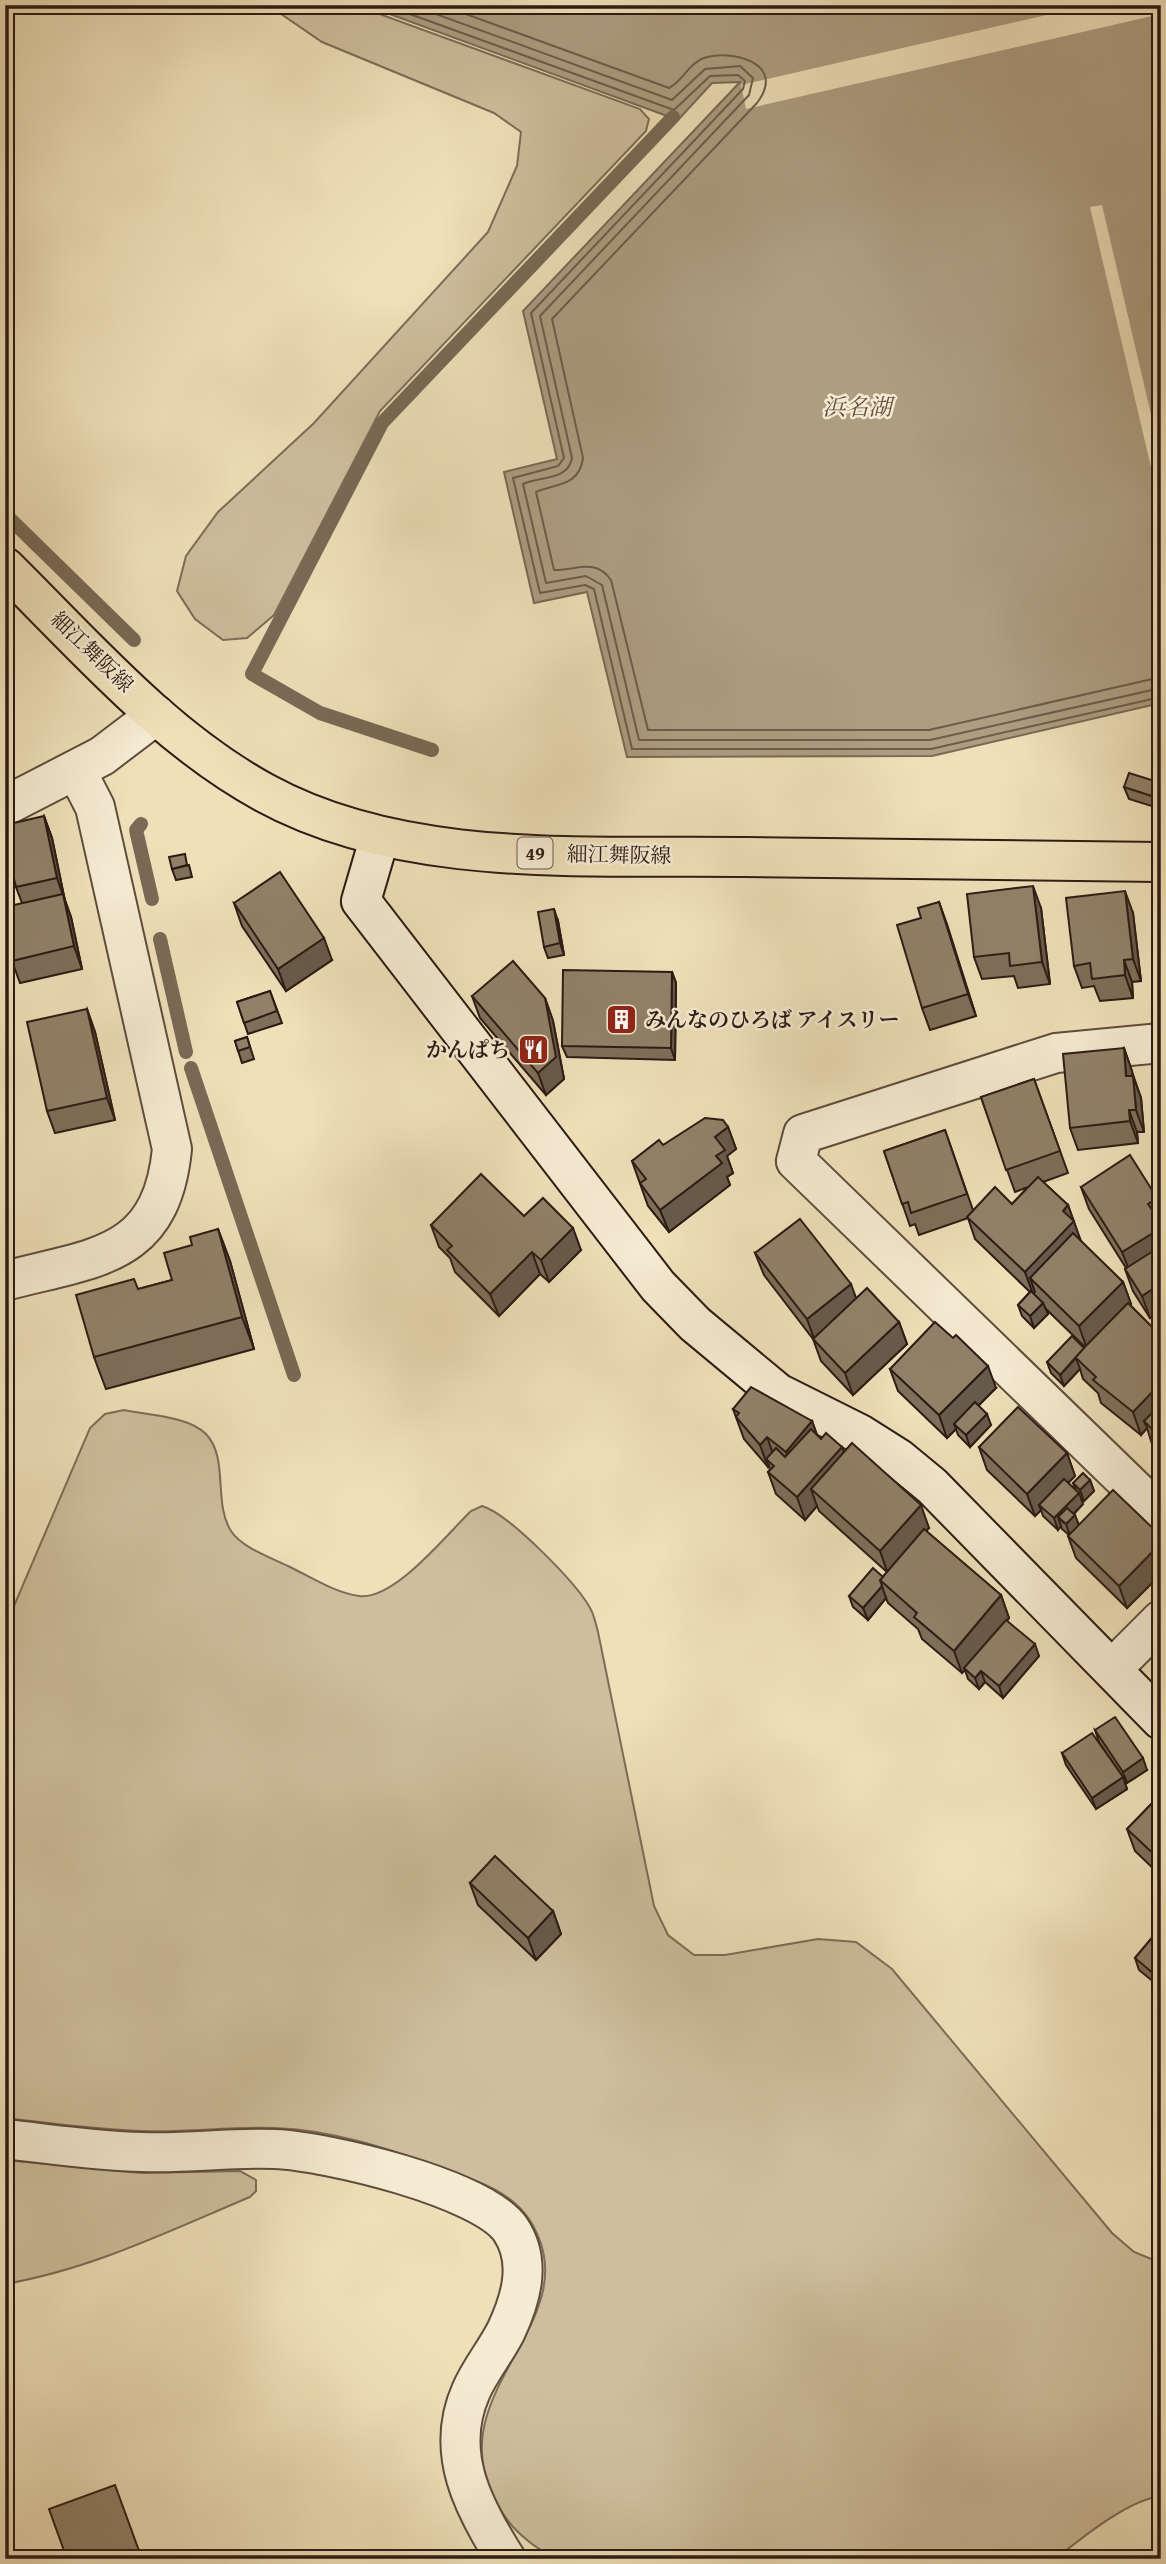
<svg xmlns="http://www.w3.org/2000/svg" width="1166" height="2564" viewBox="0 0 1166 2564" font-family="'Gentium Book Plus','Noto Serif JP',serif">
<rect width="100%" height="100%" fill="#efe0b9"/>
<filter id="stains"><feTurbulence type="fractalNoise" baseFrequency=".00286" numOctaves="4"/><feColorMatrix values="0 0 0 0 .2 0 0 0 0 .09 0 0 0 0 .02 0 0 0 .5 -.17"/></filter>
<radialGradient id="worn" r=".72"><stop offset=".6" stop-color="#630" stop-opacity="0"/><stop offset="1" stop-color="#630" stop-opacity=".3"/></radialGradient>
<g fill="#cebe9d" stroke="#7d6c58" stroke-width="2">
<polygon points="268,5 355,5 640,109 649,119 646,131 380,411 274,615 247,638 223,640 195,619 177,591 186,556 218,512 314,423 488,232 517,166 521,132 494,113 322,42"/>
<path d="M124 1410C148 1415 188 1416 206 1434 229 1458 213 1503 231 1531 242 1548 272 1558 290 1567 311 1577 335 1593 359 1596 394 1601 447 1534 471 1511L482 1506C509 1514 574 1581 589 1606 594 1614 596 1624 598 1632L654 1906 668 1935 694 1955H725L818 1939 856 1942 892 1969 1112 2233 1134 2252 1161 2263V2497C1133 2496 1078 2541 1055 2559H556C526 2543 505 2524 491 2492 444 2386 593 2317 529 2219 509 2190 475 2180 444 2169 389 2149 334 2130 275 2128 231 2126 187 2133 142 2131 97 2130 51 2123 5 2118V1627L90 1428 105 1414Z"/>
<path d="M5 2160 142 2173 240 2171 256 2180V2191L250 2197C169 2231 92 2269 5 2284Z"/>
</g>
<polygon fill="#ad9d81" stroke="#796955" stroke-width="2" points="365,5 1161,5 1161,703 932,756 627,757 587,592 534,603 504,472 557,459 523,311 740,82 712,83 678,120"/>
<g fill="#efe0b9">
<polygon points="1090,5 1161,5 1161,14 746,109 741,85"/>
<polygon points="1102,205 1161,457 1161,510 1090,207"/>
</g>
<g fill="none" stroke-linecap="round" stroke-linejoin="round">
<g stroke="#6c5c4a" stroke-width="2">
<polyline points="385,5 674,110 710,76 738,75 745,81 743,89 531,313 564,458 558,466 513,478 540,593 585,585 594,589 632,749 931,749 1161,697"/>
<path d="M411 5 672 100 705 69 740 66 753 78 749 95 540 316 572 458C568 481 540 476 523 484L546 583 586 576 602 585 639 740H930L1161 688"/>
<path d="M441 5 669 88C683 81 690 61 707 57 737 50 786 65 757 103L552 319 583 458C579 487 556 483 536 492L554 570C576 571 595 557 611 580L648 730H929L1161 677"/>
</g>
<g stroke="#796955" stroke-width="14">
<polyline points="5,514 134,640"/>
<polyline points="432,750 320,713 252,674 382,423 673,117"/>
<polyline points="141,824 136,830 152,899"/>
<polyline points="160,939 186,1052"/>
<polyline points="191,1068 294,1375"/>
</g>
<defs>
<g id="street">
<polyline points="5,806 102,756 156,715"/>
<polyline points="1161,1043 1056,1053 803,1134 796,1161 1161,1515"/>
<path d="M5 1281C94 1257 161 1259 172 1149L95 807 76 770"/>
<polyline points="1112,1669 1161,1620"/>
<path d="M5 2139C51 2144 97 2151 142 2152 187 2154 231 2147 275 2149 326 2151 483 2188 511 2230 532 2262 521 2299 506 2331 496 2351 480 2370 471 2391 444 2452 473 2507 506 2559"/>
</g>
<polyline id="secondary" points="380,836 361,901 658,1286 695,1324 778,1393 860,1434 898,1458 932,1486 1161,1720"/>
<path id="primary" d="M5 567C86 647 164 738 265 793 404 869 586 855 740 857 880 859 1020 860 1161 862"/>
</defs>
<use href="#street" stroke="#5d4c3c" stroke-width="42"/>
<use href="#secondary" stroke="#2c1a13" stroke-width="42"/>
<use href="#primary" stroke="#2c1a13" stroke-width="42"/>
<use href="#street" stroke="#f5ebd2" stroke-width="38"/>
<use href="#secondary" stroke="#f5ebd2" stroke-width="38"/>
<use href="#primary" stroke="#efe0b9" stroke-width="38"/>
</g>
<g fill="#7d6f5a" stroke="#2c1a13" stroke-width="2">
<polygon points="5,745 11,760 5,763"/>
<polygon points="1161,783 1161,809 1129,799 1124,787"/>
<polygon points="44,816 52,838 65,901 71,917 82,969 20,983 12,961 22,903 16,887"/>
<polygon points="189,865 192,877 176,880 172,869"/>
<polygon points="939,902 976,1016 930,1030 922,1008 921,918"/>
<polygon points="234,903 332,960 286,991 242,926"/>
<polygon points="1041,908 1050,984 1018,988 1014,976 982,979 974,957"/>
<polygon points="1133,913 1141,981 1132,982 1133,998 1100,1001 1094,986 1082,988 1074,966"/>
<polygon points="558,921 564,955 548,958 544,947"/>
<polygon points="672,972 676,983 675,1060 567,1057 562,1046"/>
<polygon points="270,991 282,1023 248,1034 237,1002"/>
<polygon points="472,996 545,998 553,1021 564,1079 546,1095 480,1018"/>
<polygon points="87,1009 95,1032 115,1120 55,1133 47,1111"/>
<polygon points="247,1037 254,1059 242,1063 235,1041"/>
<polygon points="1124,1048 1141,1098 1144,1132 1137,1132 1138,1143 1078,1150 1070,1128"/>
<polygon points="1034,1079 1068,1173 1043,1182 1068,1205 1081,1242 1123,1282 1131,1304 1130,1305 1161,1336 1161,1457 1158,1449 1152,1444 1147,1428 1141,1435 1101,1403 1098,1393 1083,1379 1080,1369 1064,1386 1051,1373 1047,1362 1085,1347 1045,1308 1048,1314 1034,1328 1022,1316 1018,1305 1030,1292 975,1239 968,1218 919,1235 915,1224 910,1226 884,1151 945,1130 973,1210 1012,1204 1028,1187 1015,1192 981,1097"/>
<polygon points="728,1127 736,1149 727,1156 733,1173 727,1177 730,1185 669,1232 648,1206 632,1161 663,1145"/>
<polygon points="5,1154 12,1187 5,1188"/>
<polygon points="1081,1187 1157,1198 1161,1208 1161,1311 1150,1318 1133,1291 1125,1269 1126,1268 1089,1209"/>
<polygon points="524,1216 581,1250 549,1282 540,1274 499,1316 455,1272 450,1258 439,1247 431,1225"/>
<polygon points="218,1229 230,1261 254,1349 106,1389 94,1357 138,1289 172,1280 192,1245"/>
<polygon points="755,1253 856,1298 899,1322 907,1344 853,1395 821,1361 813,1339 764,1275"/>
<polygon points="890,1369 996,1388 978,1406 991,1425 970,1447 958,1435 956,1429 947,1438 898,1391"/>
<polygon points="733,1409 812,1421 817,1435 821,1439 842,1447 844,1452 929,1528 926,1531 1001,1595 1009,1618 1007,1621 1039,1656 1003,1698 985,1682 979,1689 968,1679 965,1670 962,1673 922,1639 918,1629 888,1603 886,1598 868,1620 853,1607 849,1596 883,1577 887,1572 819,1511 817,1506 805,1520 776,1494 768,1472 770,1470 769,1466 768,1467 744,1439"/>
<polygon points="979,1447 1067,1453 1075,1476 1068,1483 1076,1490 1073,1483 1090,1480 1094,1491 1084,1501 1080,1497 1083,1504 1074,1514 1079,1525 1161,1536 1161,1574 1127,1608 1076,1558 1068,1536 1069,1535 1062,1529 1061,1526 1058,1530 1043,1516 1041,1510 1035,1516 987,1470"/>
<polygon points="1095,1730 1147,1770 1127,1783 1099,1742"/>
<polygon points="1062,1753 1123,1777 1127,1789 1096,1809 1066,1765"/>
<polygon points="1161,1794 1161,1876 1135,1851 1127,1829"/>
<polygon points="470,1883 553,1911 561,1934 536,1960 478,1905"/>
<polygon points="1161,1927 1161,1988 1139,1970 1135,1958"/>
</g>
<g fill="#665a4a" stroke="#2c1a13" stroke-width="2">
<polygon points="44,816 52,838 65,901 57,878"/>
<polygon points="1033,886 1041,908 1050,984 1042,962"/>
<polygon points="1125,891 1133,913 1141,981 1133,959"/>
<polygon points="63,894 71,917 82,969 74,946"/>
<polygon points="939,902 947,924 976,1016 968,994"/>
<polygon points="554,909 558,921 564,955 560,943"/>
<polygon points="324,938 332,960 286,991 278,969"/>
<polygon points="1124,960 1132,982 1133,998 1125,975"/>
<polygon points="672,972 676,983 675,1060 671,1048"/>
<polygon points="545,998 553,1021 564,1079 546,1095 538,1073"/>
<polygon points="87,1009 95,1032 115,1120 107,1098"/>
<polygon points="1124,1048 1132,1071 1135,1098 1126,1076"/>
<polygon points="1133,1076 1141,1098 1144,1132 1136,1110"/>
<polygon points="1129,1110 1137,1132 1138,1143 1130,1121"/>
<polygon points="728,1127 736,1149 727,1156 733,1173 727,1177 730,1185 669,1232 660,1210 716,1156 715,1137"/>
<polygon points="5,1154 12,1187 5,1167"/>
<polygon points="1068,1205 1082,1244 1030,1278 1035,1292 1033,1294 1025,1272 1063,1211"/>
<polygon points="573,1228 581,1250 549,1282 541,1260"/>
<polygon points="1161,1228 1161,1255 1131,1275 1122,1252"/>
<polygon points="218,1229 230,1261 254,1349 242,1317"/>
<polygon points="532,1252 540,1274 499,1316 490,1294"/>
<polygon points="1123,1282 1131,1304 1087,1349 1079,1326"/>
<polygon points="851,1284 859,1306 815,1341 807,1319"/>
<polygon points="1160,1284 1161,1287 1161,1311 1150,1318 1142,1296"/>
<polygon points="1043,1303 1048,1314 1034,1328 1030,1316"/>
<polygon points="899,1322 907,1344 853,1395 845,1373"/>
<polygon points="1076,1358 1080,1369 1064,1386 1060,1375"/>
<polygon points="988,1366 996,1388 957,1427 954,1424 956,1429 947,1438 939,1415"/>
<polygon points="1161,1383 1161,1414 1144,1421 1147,1428 1141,1435 1133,1412"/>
<polygon points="987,1414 991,1425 970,1447 966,1435"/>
<polygon points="812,1421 820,1443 794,1474 786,1452"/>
<polygon points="767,1437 775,1459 766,1459 769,1466 768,1467 760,1445"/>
<polygon points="842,1447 850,1469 811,1489 817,1506 805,1520 797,1497"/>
<polygon points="1067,1453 1075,1476 1042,1508 1039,1505 1041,1510 1035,1516 1027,1494"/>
<polygon points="1090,1480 1094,1491 1084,1501 1080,1490"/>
<polygon points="1079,1493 1083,1504 1064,1523 1058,1517 1061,1526 1058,1530 1054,1518"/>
<polygon points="921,1505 929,1528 888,1574 880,1551"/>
<polygon points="1075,1515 1079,1526 1070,1536 1066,1524"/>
<polygon points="1161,1543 1161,1574 1127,1608 1119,1586"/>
<polygon points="882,1586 886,1598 868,1620 863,1608"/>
<polygon points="1001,1595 1009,1618 965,1669 964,1668 965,1670 962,1673 954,1651"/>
<polygon points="1035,1644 1039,1656 1003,1698 999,1686"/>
<polygon points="981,1671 985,1682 979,1689 975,1678"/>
<polygon points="1143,1758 1147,1770 1127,1783 1123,1772"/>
<polygon points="1123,1777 1127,1789 1096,1809 1092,1798"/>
<polygon points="553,1911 561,1934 536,1960 528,1938"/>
</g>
<g fill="#918169" stroke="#2c1a13" stroke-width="2">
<polygon points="1129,773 1161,783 1161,799 1124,787"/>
<polygon points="44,816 57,878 16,887 5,841 5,825"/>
<polygon points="185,854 187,865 172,869 169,857"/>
<polygon points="280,872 324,938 278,969 234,903"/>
<polygon points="1033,886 1042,962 1010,966 1009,953 974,957 967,894"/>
<polygon points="1125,891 1133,959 1124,960 1125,975 1092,979 1090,963 1074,966 1066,898"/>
<polygon points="63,894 74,946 12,961 5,933 5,907"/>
<polygon points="939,902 968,994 922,1008 897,925 921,918 918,908"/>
<polygon points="554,909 560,943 544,947 538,912"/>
<polygon points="513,961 545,998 556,1057 538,1073 472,996"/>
<polygon points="563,970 672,972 671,1048 562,1046"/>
<polygon points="270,991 277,1011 244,1023 237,1002"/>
<polygon points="87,1009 107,1098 47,1111 27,1022"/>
<polygon points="247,1037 250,1047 238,1051 235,1041"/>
<polygon points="1124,1048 1126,1076 1133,1076 1136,1110 1129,1110 1130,1121 1070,1128 1063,1054"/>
<polygon points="1034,1079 1060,1151 1006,1170 981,1097"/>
<polygon points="705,1118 723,1120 728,1127 715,1137 725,1150 716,1156 722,1163 660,1210 640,1183 646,1179 632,1161 659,1140 663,1145"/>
<polygon points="945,1130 967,1194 911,1213 908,1202 902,1204 884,1151"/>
<polygon points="1130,1155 1157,1198 1148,1204 1161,1223 1161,1228 1122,1252 1081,1187"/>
<polygon points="481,1174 524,1216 543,1198 573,1228 541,1260 532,1252 490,1294 447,1250 452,1246 431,1225"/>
<polygon points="1038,1177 1068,1205 1063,1211 1074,1221 1025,1272 967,1217 995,1187 1012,1204"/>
<polygon points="800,1219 851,1284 807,1319 755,1253"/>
<polygon points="218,1229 242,1317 94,1357 76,1295 134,1279 138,1289 172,1280 164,1253 192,1245 190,1237"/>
<polygon points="1073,1233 1123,1282 1079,1326 1030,1278"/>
<polygon points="1161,1246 1161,1285 1160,1284 1142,1296 1125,1269"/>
<polygon points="867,1288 899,1322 845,1373 813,1339"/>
<polygon points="1031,1291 1043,1303 1030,1316 1018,1305"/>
<polygon points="1128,1303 1161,1336 1161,1383 1133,1412 1093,1380 1096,1377 1075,1357"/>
<polygon points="935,1322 953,1338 956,1335 988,1366 939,1415 890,1369"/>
<polygon points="1072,1336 1084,1348 1060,1375 1047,1362"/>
<polygon points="751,1387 812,1421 786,1452 767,1437 760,1445 736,1417 739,1413 733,1409"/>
<polygon points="975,1402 987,1414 966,1435 954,1424"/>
<polygon points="1161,1404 1161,1445 1154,1438 1157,1434 1144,1421"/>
<polygon points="1018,1407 1067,1453 1027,1494 979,1447"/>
<polygon points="811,1429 821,1439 826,1433 842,1447 797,1497 768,1472 774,1466 766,1459 776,1448 785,1457"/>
<polygon points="852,1443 921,1505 880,1551 811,1489"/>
<polygon points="1083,1473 1090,1480 1080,1490 1073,1483"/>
<polygon points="1064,1479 1079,1493 1054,1518 1039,1505"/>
<polygon points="1113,1490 1161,1536 1161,1543 1119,1586 1068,1536"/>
<polygon points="1067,1508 1075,1515 1066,1524 1058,1517"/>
<polygon points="924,1529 1001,1595 954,1651 914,1617 917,1613 880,1580"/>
<polygon points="873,1568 883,1577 880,1580 882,1586 863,1608 849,1596"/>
<polygon points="1006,1620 1035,1644 999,1686 981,1671 975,1678 964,1668"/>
<polygon points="1115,1717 1143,1758 1123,1772 1095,1730"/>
<polygon points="1092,1733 1123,1777 1092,1798 1062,1753"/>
<polygon points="1161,1794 1161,1861 1127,1829"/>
<polygon points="495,1856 553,1911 528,1938 470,1883"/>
<polygon points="1161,1927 1161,1980 1135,1958"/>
<polygon points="115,2485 142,2559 67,2559 49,2509"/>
</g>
<defs>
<symbol id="building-square" viewBox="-11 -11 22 22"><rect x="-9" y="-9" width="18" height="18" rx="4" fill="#8f2418" stroke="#f5ebd2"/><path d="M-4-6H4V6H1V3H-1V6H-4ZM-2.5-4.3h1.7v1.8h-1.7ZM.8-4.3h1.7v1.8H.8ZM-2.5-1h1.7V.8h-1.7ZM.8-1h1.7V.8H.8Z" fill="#fff"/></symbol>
<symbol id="restaurant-square" viewBox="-11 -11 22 22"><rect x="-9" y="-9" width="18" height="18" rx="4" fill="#8f2418" stroke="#f5ebd2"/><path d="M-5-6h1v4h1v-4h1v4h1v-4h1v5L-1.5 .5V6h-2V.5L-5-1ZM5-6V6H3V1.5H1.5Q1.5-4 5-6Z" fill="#fff"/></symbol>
</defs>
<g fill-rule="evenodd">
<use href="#building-square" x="604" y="1002" width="35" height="35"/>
<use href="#restaurant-square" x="516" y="1032" width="35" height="35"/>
</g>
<g text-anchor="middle" stroke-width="5" stroke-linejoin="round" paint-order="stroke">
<rect fill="#f5ebd2" stroke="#68594c" stroke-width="2" x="517.5" y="837.5" width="35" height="31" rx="5"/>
<g font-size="19" font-weight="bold" fill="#2c1a13">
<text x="535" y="860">49</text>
</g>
<g font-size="21" fill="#2c1a13" stroke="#f5ebd2">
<text transform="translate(92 652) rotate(44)" y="7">細江舞阪線</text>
<text transform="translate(619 855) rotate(1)" y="7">細江舞阪線</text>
</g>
<g font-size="21" font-weight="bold" fill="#2c1a13" stroke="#f5ebd2" text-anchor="start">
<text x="645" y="1027">みんなのひろば アイスリー</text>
<text x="510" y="1057" text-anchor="end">かんぱち</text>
</g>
<g font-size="23" font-style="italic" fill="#604e3f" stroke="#f5ebd2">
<text x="857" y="415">浜名湖</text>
</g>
</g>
<rect width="1166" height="2564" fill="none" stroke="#efe0b9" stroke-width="28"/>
<rect x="7" y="7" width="1152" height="2550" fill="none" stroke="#2c1a13" stroke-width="3.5"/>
<rect x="14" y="14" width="1138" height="2536" fill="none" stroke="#2c1a13" stroke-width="2"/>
<rect width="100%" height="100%" filter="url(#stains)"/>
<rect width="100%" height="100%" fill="url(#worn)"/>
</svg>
